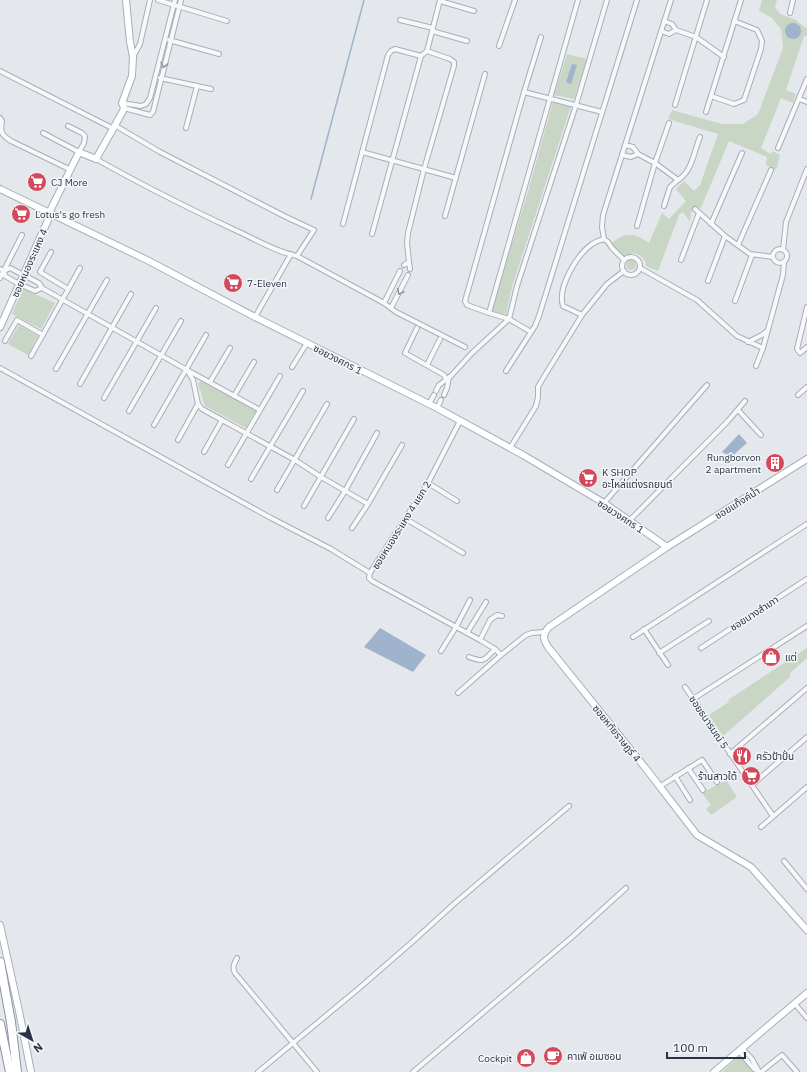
<svg xmlns="http://www.w3.org/2000/svg" width="807" height="1072" viewBox="0 0 807 1072" font-family="'IBM Plex Sans','Noto Sans Thai',sans-serif">
<rect width="100%" height="100%" fill="#e4e7ec"/>
<g fill="#c9d6c5">
<path d="M762 0H777L775 7 780 14 796 20 804 27 807 28V36H804L786 90 796 94 793 103 781 98 761 148 770 154 773 151 780 155 776 170 766 165 767 157 729 141 701 208 695 207 691 213 690 222 683 212 679 215 658 271 646 266C646 258 640 255 633 253L621 259 608 247C623 232 632 231 649 243L662 213 669 219 686 201 676 189 684 181 694 191 700 185 718 134 668 119 672 110 722 124H743L758 114 783 48 781 29 772 18 759 11Z"/>
<polygon points="567,54 587,59 574,99 554,95"/>
<polygon points="553,102 571,106 512,287 506,315 491,311 527,195"/>
<circle cx="631" cy="265" r="5"/>
<polygon points="23,289 55,303 41,329 12,314"/>
<polygon points="19,325 38,336 28,355 8,344"/>
<polygon points="201,381 256,411 246,428 205,406 198,384"/>
<polygon points="807,648 807,658 790,673 790,677 723,736 709,715 729,702 728,700"/>
<polygon points="726,780 737,797 711,815 706,809 711,805 702,793"/>
<polygon points="740,1056 754,1072 722,1072"/>
</g>
<g fill="#9fb4cc">
<circle cx="793" cy="31" r="8"/>
<polygon points="572,64 577,65 571,84 566,82"/>
<polygon points="739,434 747,443 731,457 722,452"/>
<polygon points="380,628 426,655 413,672 364,647"/>
</g>
<g fill="none" stroke-linecap="round" stroke-linejoin="round">
<polyline stroke="#9fb4cc" stroke-width="1.5" points="311,199 364,0"/>
<defs>
<g id="street">
<polyline points="158,0 227,21"/>
<polyline points="440,1 474,11"/>
<polyline points="790,13 793,0"/>
<polyline points="400,20 433,28"/>
<polyline points="664,21 672,24 676,30 696,37 724,57"/>
<polyline points="432,31 467,41"/>
<polyline points="661,31 669,34 676,30"/>
<polyline points="169,40 219,54"/>
<polyline points="499,46 515,0"/>
<polyline points="133,57 140,44 150,0"/>
<polyline points="0,71 114,129"/>
<polyline points="160,78 211,89"/>
<polyline points="524,92 602,112"/>
<polyline points="711,96 734,104 744,100 761,49 762,41 757,30 734,21"/>
<polyline points="799,99 807,102"/>
<polyline points="122,103 141,106 146,104 150,98 175,0"/>
<polyline points="675,105 707,0"/>
<polyline points="124,108 150,115 153,112 181,0"/>
<polyline points="706,112 741,0"/>
<path d="M0 118 2 121C0 133 2 135 11 141L71 170"/>
<polyline points="116,126 160,152 286,217 314,230 297,256"/>
<polyline points="186,128 197,86"/>
<polyline points="43,133 79,152 84,143 85,136 82,133 68,126"/>
<path d="M625 145 633 147 638 154 655 163 678 180C692 172 694 151 700 137"/>
<polyline points="778,148 807,79"/>
<polyline points="362,152 456,178"/>
<polyline points="622,155 631,157 638,154"/>
<path d="M96 159C142 185 188 208 235 230 255 239 276 252 297 256L384 303 396 312 465 347"/>
<polyline points="664,206 670,187 678,180"/>
<polyline points="695,209 725,236 750,254 773,257 773,255"/>
<polyline points="445,216 485,74"/>
<polyline points="343,224 388,55 391,51 395,49 421,56"/>
<polyline points="711,224 742,153"/>
<polyline points="637,226 655,163 669,123"/>
<polyline points="372,234 421,56 427,51 440,0"/>
<polyline points="738,245 771,170"/>
<circle cx="780" cy="256" r="7"/>
<polyline points="783,250 786,222 807,169"/>
<polyline points="51,252 40,272 68,289"/>
<circle cx="631" cy="266" r="9"/>
<polyline points="624,260 612,248 608,242 604,239 602,227 603,215 671,0"/>
<polyline points="681,260 699,213"/>
<polyline points="409,262 407,243 408,233 424,169 454,66 454,62 450,59 427,51"/>
<polyline points="404,265 409,262 410,269"/>
<polyline points="640,268 697,300 737,336 763,348"/>
<polyline points="0,269 4,271 5,276 19,284 35,291 42,288"/>
<polyline points="4,271 10,268 39,283 42,288 187,370 193,380 198,404 202,409 295,460 321,477 368,504"/>
<polyline points="0,278 22,235"/>
<polyline points="708,281 725,236"/>
<polyline points="735,301 752,255"/>
<polyline points="384,303 400,271"/>
<polyline points="807,307 797,349 800,353 807,347"/>
<polyline points="391,308 408,275"/>
<polyline points="489,313 467,305 465,301 524,92 541,37"/>
<path d="M582 315 563 306C557 287 577 255 592 244 595 242 600 240 604 239"/>
<polyline points="255,317 291,254"/>
<polyline points="417,328 405,353 444,375 446,379"/>
<polyline points="531,332 509,319 489,313 578,0"/>
<polyline points="5,341 17,320 43,335"/>
<polyline points="748,342 762,335 767,331"/>
<polyline points="31,356 80,268"/>
<polyline points="427,365 440,339"/>
<polyline points="756,366 763,348 783,275 784,262"/>
<polyline points="292,367 307,343"/>
<polyline points="0,368 271,518 331,549 370,573"/>
<polyline points="56,369 107,280"/>
<polyline points="187,370 260,410"/>
<polyline points="506,371 535,326 539,316 637,0"/>
<polyline points="210,382 230,348"/>
<polyline points="80,384 131,294"/>
<polyline points="436,391 439,385 450,377 472,353 509,319 517,286 576,105 607,0"/>
<polyline points="444,395 447,388 449,377"/>
<polyline points="798,395 807,387"/>
<polyline points="234,396 254,362"/>
<polyline points="104,398 156,308"/>
<polyline points="429,404 434,395"/>
<polyline points="437,408 441,400"/>
<polyline points="738,410 761,435"/>
<polyline points="129,411 181,321"/>
<polyline points="460,421 428,483 370,573 369,578 372,581 480,640 495,649 501,655"/>
<polyline points="154,425 206,335"/>
<polyline points="178,440 198,404"/>
<polyline points="510,448 536,406 538,397 538,387 542,380 582,315 607,284 624,271"/>
<polyline points="204,452 222,420"/>
<polyline points="228,465 280,376"/>
<polyline points="251,479 303,391"/>
<polyline points="428,483 457,501"/>
<polyline points="277,490 327,404"/>
<polyline points="604,503 707,385"/>
<polyline points="304,506 354,419"/>
<polyline points="328,518 345,491 377,433"/>
<polyline points="406,519 463,553"/>
<polyline points="630,520 728,421 745,401"/>
<polyline points="352,528 368,504 402,445"/>
<polyline points="644,629 668,665"/>
<polyline points="467,633 486,602"/>
<polyline points="633,637 807,524"/>
<polyline points="480,640 490,620 497,615 502,616"/>
<polyline points="701,648 807,579"/>
<polyline points="441,651 456,627 470,600"/>
<polyline points="659,653 709,621"/>
<path d="M469 657C485 663 484 660 495 649"/>
<polyline points="685,687 773,816"/>
<polyline points="458,693 501,655 526,635 532,633 544,632"/>
<polyline points="693,699 807,626"/>
<polyline points="730,754 807,688"/>
<polyline points="688,768 703,790"/>
<polyline points="675,776 690,800"/>
<polyline points="752,785 807,737"/>
<polyline points="659,787 702,760 717,782"/>
<polyline points="761,827 807,787"/>
<polyline points="784,861 807,889"/>
<path d="M237 958C234 964 232 967 235 973L317 1072"/>
<polyline points="795,1004 807,1018"/>
<polyline points="742,1048 752,1059 758,1070"/>
<polyline points="739,1051 754,1069 760,1072"/>
<polyline points="258,1072 357,990 411,943 455,903 569,806"/>
<polyline points="413,1072 572,937 626,888"/>
<polyline points="761,1072 782,1055 797,1072"/>
</g>
<g id="secondary">
<polyline points="0,189 149,261 255,317 437,408 523,455 604,503 667,547"/>
<polyline points="0,327 48,220 49,213 79,152 96,159 123,111 124,108 122,103 132,76 133,57 130,42 126,0"/>
<path d="M807 459 667 547 549 627C542 635 543 639 548 647L647 770 697 835 751 867 807 930"/>
<polyline points="0,925 19,1011 31,1072"/>
<polyline points="714,1072 807,993"/>
</g>
<g id="highway">
<polyline points="0,962 11,1022 17,1072"/>
<polyline points="0,1024 10,1072"/>
</g>
</defs>
<use href="#street" stroke="#a9aeb7" stroke-width="6"/>
<use href="#secondary" stroke="#a9aeb7" stroke-width="8"/>
<use href="#highway" stroke="#8b94a3" stroke-width="10"/>
<use href="#street" stroke="#f7f8fa" stroke-width="4"/>
<use href="#secondary" stroke="#fff" stroke-width="6"/>
<use href="#highway" stroke="#fff" stroke-width="8"/>
</g>
<defs><path id="oneway-chevron" d="M-2-3.5L2.5 0L-2 3.5" fill="none" stroke-width="1.6" stroke-linecap="round" stroke-linejoin="round"/></defs>
<g stroke="#9196a0">
<use href="#oneway-chevron" transform="translate(164 65) rotate(104)"/>
<use href="#oneway-chevron" transform="translate(400 292) rotate(117)"/>
</g>
<defs>
<symbol id="supermarket-disc" viewBox="-11 -11 22 22"><circle r="9.5" fill="#d1495b" stroke="#f4f6f9"/><path d="M-6-5.5h2.5l.6 2H6L4.5 2H-2.5L-4.4-4H-6ZM-1.5 3.2a1.3 1.3 0 1 0 .1 0ZM3 3.2a1.3 1.3 0 1 0 .1 0Z" fill="#fff"/></symbol>
<symbol id="building-disc" viewBox="-11 -11 22 22"><circle r="9.5" fill="#d1495b" stroke="#f4f6f9"/><path d="M-4-6H4V6H1V3H-1V6H-4ZM-2.5-4.3h1.7v1.8h-1.7ZM.8-4.3h1.7v1.8H.8ZM-2.5-1h1.7V.8h-1.7ZM.8-1h1.7V.8H.8Z" fill="#fff"/></symbol>
<symbol id="shop-disc" viewBox="-11 -11 22 22"><circle r="9.5" fill="#d1495b" stroke="#f4f6f9"/><path d="M-5-2.5h2.3a2.7 3.5 0 0 1 5.4 0H5L5.5 6h-11ZM-1.5-2.5h3a1.5 2.3 0 0 0-3 0Z" fill="#fff"/></symbol>
<symbol id="restaurant-disc" viewBox="-11 -11 22 22"><circle r="9.5" fill="#d1495b" stroke="#f4f6f9"/><path d="M-5-6h1v4h1v-4h1v4h1v-4h1v5L-1.5 .5V6h-2V.5L-5-1ZM5-6V6H3V1.5H1.5Q1.5-4 5-6Z" fill="#fff"/></symbol>
<symbol id="cafe-disc" viewBox="-11 -11 22 22"><circle r="9.5" fill="#d1495b" stroke="#f4f6f9"/><path d="M-5.5-4.5H6V0H3Q3 3.5 0 3.5H-2.5Q-5.5 3.5-5.5 0ZM3-3.2v2h1.7v-2ZM-6 4.5H4V6H-6Z" fill="#fff"/></symbol>
</defs>
<g fill-rule="evenodd">
<use href="#supermarket-disc" x="26" y="171" width="22" height="22"/>
<use href="#supermarket-disc" x="10" y="203" width="22" height="22"/>
<use href="#supermarket-disc" x="222" y="272" width="22" height="22"/>
<use href="#building-disc" x="764" y="452" width="22" height="22"/>
<use href="#supermarket-disc" x="577" y="467" width="22" height="22"/>
<use href="#shop-disc" x="760" y="646" width="22" height="22"/>
<use href="#restaurant-disc" x="731" y="745" width="22" height="22"/>
<use href="#supermarket-disc" x="740" y="765" width="22" height="22"/>
<use href="#cafe-disc" x="542" y="1045" width="22" height="22"/>
<use href="#shop-disc" x="515" y="1047" width="22" height="22"/>
</g>
<g text-anchor="middle" stroke-width="3" stroke-linejoin="round" paint-order="stroke">
<g font-size="10" fill="#2b3445" stroke="#f4f6f9" text-anchor="start">
<text x="51" y="186">CJ More</text>
<text x="35" y="218">Lotus's go fresh</text>
<text x="247" y="287">7-Eleven</text>
<text x="761" y="461" text-anchor="end">Rungborvon<tspan x="761" dy="12">2 apartment</tspan></text>
<text x="602" y="476">K SHOP<tspan x="602" dy="12">อะไหล่แต่งรถยนต์</tspan></text>
<text x="785" y="661">แต่</text>
<text x="756" y="760">ครัวป้าปั้น</text>
<text x="737" y="780" text-anchor="end">ร้านสาวใต้</text>
<text x="567" y="1060">คาเฟ่ อเมซอน</text>
<text x="512" y="1062" text-anchor="end">Cockpit</text>
</g>
<g font-size="10" fill="#2b3445" stroke="#f4f6f9">
<text transform="translate(29 263) rotate(-66)" y="4">ซอยหนองระแหง 4</text>
<text transform="translate(338 359) rotate(27)" y="4">ซอยวงศกร 1</text>
<text transform="translate(737 503) rotate(-32)" y="4">ซอยแท็งค์น้ำ</text>
<text transform="translate(621 516) rotate(33)" y="4">ซอยวงศกร 1</text>
<text transform="translate(401 525) rotate(-58)" y="4">ซอยหนองระแหง 4 แยก 2</text>
<text transform="translate(754 613) rotate(-33)" y="4">ซอยนางสำเภา</text>
<text transform="translate(709 722) rotate(56)" y="4">ซอยธนารมณ์ 5</text>
<text transform="translate(617 733) rotate(51)" y="4">ซอยหทัยราษฎร์ 4</text>
</g>
</g>
<g transform="translate(32 1040) rotate(141)" stroke="#f4f6f9" stroke-width="3" paint-order="stroke">
<path d="M0-3L7 15L0 10L-7 15Z" fill="#2b3445"/>
<text y="-6" font-size="11" font-weight="bold" text-anchor="middle" fill="#2b3445">N</text>
</g>
<path d="M667 1052v6h78v-6" fill="none" stroke="#2b3445" stroke-width="2"/>
<text x="673" y="1052" font-size="12" fill="#2b3445" stroke="#f4f6f9" stroke-width="3" paint-order="stroke">100 m</text>
</svg>
